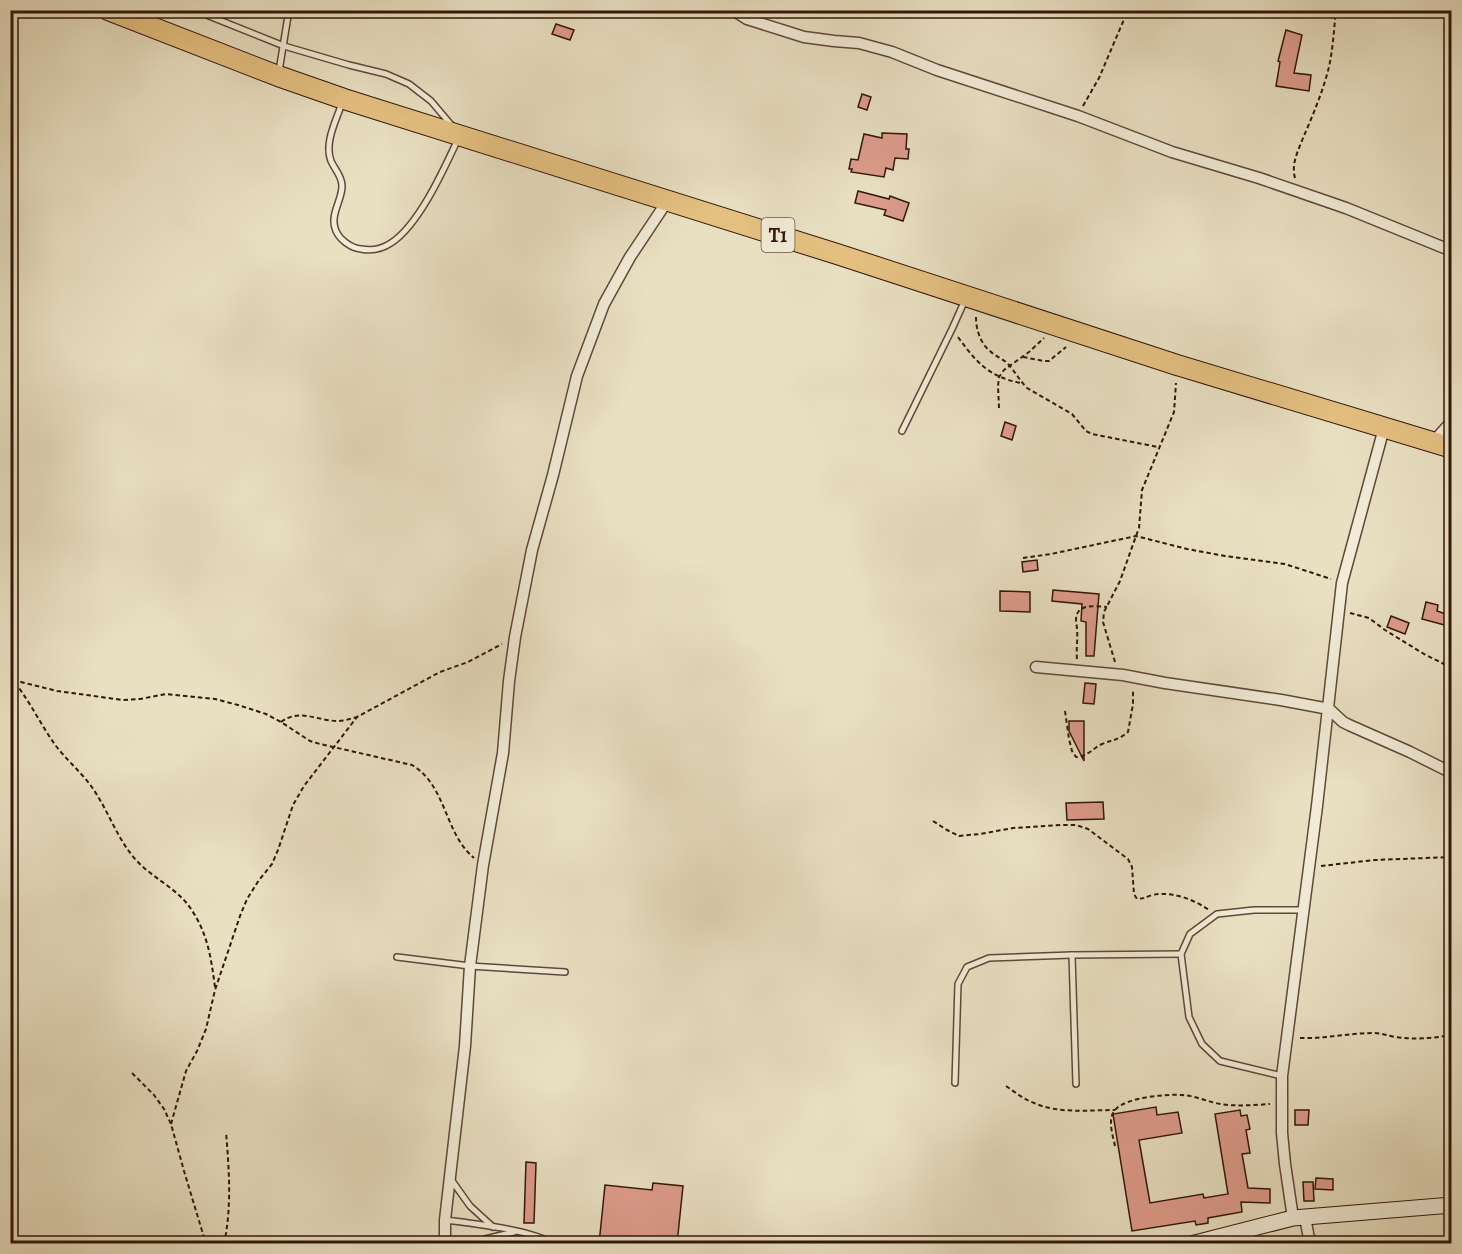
<svg xmlns="http://www.w3.org/2000/svg" width="1462" height="1254" viewBox="0 0 1462 1254" font-family="Alegreya,serif">
<rect width="100%" height="100%" fill="#e9e0c2"/>
<filter id="stains"><feTurbulence type="fractalNoise" baseFrequency=".00333" numOctaves="4"/><feColorMatrix values="0 0 0 0 .2 0 0 0 0 .09 0 0 0 0 .02 0 0 0 .5 -.17"/></filter>
<radialGradient id="worn" r=".72"><stop offset=".6" stop-color="#630" stop-opacity="0"/><stop offset="1" stop-color="#630" stop-opacity=".3"/></radialGradient>
<g fill="#de9c8c" stroke="#311609" stroke-width="1.5">
<polygon points="556,24 574,30 570,40 552,34"/>
<polygon points="1286,30 1302,35 1294,73 1311,75 1309,91 1276,86 1280,62 1278,61"/>
<polygon points="862,94 871,97 867,110 858,107"/>
<polygon points="882,133 907,134 906,149 909,149 908,159 895,158 893,170 886,168 884,177 851,172 852,169 849,169 851,159 858,160 864,134 882,138"/>
<polygon points="858,191 889,199 890,196 909,203 903,221 884,215 886,210 855,203"/>
<polygon points="1005,422 1016,426 1012,440 1001,436"/>
<polygon points="1037,560 1038,570 1023,572 1022,562"/>
<polygon points="1053,590 1099,594 1094,656 1086,656 1086,622 1081,621 1082,604 1052,601"/>
<polygon points="1000,591 1030,592 1030,612 1000,611"/>
<polygon points="1426,602 1438,605 1437,611 1452,616 1452,627 1422,619"/>
<polygon points="1391,616 1409,623 1405,634 1387,627"/>
<polygon points="1085,683 1096,684 1094,704 1083,703"/>
<polygon points="1069,721 1084,721 1084,761 1069,731"/>
<polygon points="1103,802 1104,819 1067,820 1066,803"/>
<polygon points="1156,1107 1157,1115 1178,1112 1182,1133 1139,1140 1150,1203 1203,1194 1204,1198 1228,1194 1215,1114 1240,1110 1241,1116 1247,1115 1250,1129 1246,1130 1250,1153 1242,1154 1248,1188 1270,1189 1270,1203 1241,1202 1242,1212 1208,1218 1208,1223 1196,1225 1195,1221 1132,1231 1113,1114"/>
<polygon points="1295,1110 1309,1110 1308,1125 1295,1125"/>
<polygon points="526,1162 536,1163 534,1223 524,1223"/>
<polygon points="1316,1178 1333,1179 1333,1190 1315,1189"/>
<polygon points="1303,1182 1313,1182 1314,1201 1304,1201"/>
<polygon points="653,1183 683,1186 677,1244 599,1244 605,1185 652,1190"/>
</g>
<g fill="none" stroke-linecap="round" stroke-linejoin="round">
<defs>
<g id="lane">
<polyline points="194,10 284,46 349,65 386,74 409,84 431,101 453,127"/>
<polyline points="279,71 289,10"/>
<path d="M342 103C336 121 324 143 331 161 335 170 342 176 342 186 342 201 329 215 336 231 340 240 351 248 361 249 371 251 382 249 391 243 419 225 444 169 458 139"/>
<polyline points="902,431 952,329 965,300"/>
<polyline points="1072,955 1076,1084"/>
<polyline points="397,957 470,966 565,972"/>
<polyline points="1282,1076 1220,1061 1202,1044 1189,1017 1181,954 1190,934 1217,914 1254,910 1304,910"/>
<polyline points="955,1083 958,984 967,967 989,958 1072,955 1181,954"/>
<polyline points="450,1178 470,1206 493,1227"/>
<path d="M445 1220C468 1223 536 1230 552 1244"/>
<polyline points="475,1244 485,1239 514,1232"/>
</g>
<g id="street">
<polyline points="733,10 747,19 804,37 834,41 859,43 892,52 937,70 1078,116 1172,152 1259,178 1346,208 1452,251"/>
<polyline points="1433,442 1452,421"/>
<polyline points="1036,667 1123,675 1165,683 1281,700 1329,709 1343,722 1349,725 1410,752 1452,773"/>
<polyline points="1305,1217 1310,1244"/>
<polyline points="1293,1218 1285,1164 1282,1133 1282,1076 1317,806 1342,583 1384,428"/>
<polyline points="445,1244 445,1220 465,1046 470,966 483,865 503,753 509,681 515,637 532,550 553,475 577,376 604,304 630,257 668,200"/>
</g>
<polyline id="secondary" points="1191,1244 1293,1218 1452,1205"/>
<polyline id="highway" points="108,10 278,76 344,99 837,254 1177,365 1452,448"/>
</defs>
<use href="#lane" stroke="#5f4837" stroke-width="8"/>
<use href="#street" stroke="#5f4837" stroke-width="13"/>
<use href="#secondary" stroke="#311609" stroke-width="17"/>
<use href="#highway" stroke="#311609" stroke-width="22"/>
<g stroke="#311609" stroke-width="2" stroke-dasharray="4.5 3" stroke-linecap="butt">
<polyline points="1083,106 1099,78 1128,10"/>
<path d="M1295 178C1291 164 1298 151 1303 138 1313 115 1323 91 1329 67 1333 48 1334 29 1336 10"/>
<path d="M976 317C976 329 980 343 990 351 996 357 1004 359 1009 365 1016 373 1020 381 1027 388L1072 414 1086 431 1092 434 1158 447"/>
<path d="M958 337C976 362 989 377 1021 383"/>
<polyline points="1023,357 1044,361 1049,361 1066,347"/>
<polyline points="999,408 998,386 999,377 1004,370 1029,352 1044,338"/>
<polyline points="1023,558 1051,554 1136,536 1187,549 1225,556 1285,564 1331,579"/>
<polyline points="1350,613 1369,618 1385,630 1424,654 1452,668"/>
<path d="M1077 659C1076 649 1078 639 1077 629 1077 626 1076 623 1076 620 1076 603 1095 606 1107 607"/>
<polyline points="1115,662 1103,622 1104,612 1120,581 1136,536 1139,528 1142,490 1174,412 1176,383"/>
<path d="M10 677C28 697 40 724 56 746 69 763 86 776 97 795 109 814 117 836 131 854 148 877 176 886 191 909 208 934 211 958 215 987"/>
<path d="M13 680 57 691 123 700 140 699 166 694 215 699 238 705 266 714 281 722 310 741 320 744 412 765C447 786 444 833 474 858"/>
<path d="M1065 711 1069 739 1072 751 1076 757C1087 757 1093 748 1102 744 1114 739 1117 741 1128 732L1133 704V689"/>
<path d="M281 722C300 708 317 721 338 721 344 721 350 719 357 717"/>
<path d="M933 821 947 830 959 836 980 834 1013 828 1061 825H1076L1088 829 1128 859 1132 867 1134 894 1137 899C1143 899 1146 897 1152 895 1172 891 1193 899 1209 910"/>
<polyline points="1321,866 1375,860 1452,857"/>
<path d="M1300 1038C1324 1039 1349 1033 1374 1033 1382 1033 1388 1036 1396 1037 1415 1040 1433 1038 1452 1035"/>
<polyline points="132,1073 154,1095 164,1109 171,1124 184,1171 206,1244"/>
<path d="M1006 1086C1015 1092 1023 1099 1034 1103 1059 1114 1088 1110 1115 1110"/>
<polyline points="171,1124 186,1071 197,1051 206,1029 215,990 240,916 247,899 259,880 272,864 278,850 293,805 304,786 357,717 440,672 468,662 502,644"/>
<path d="M1115 1146C1113 1136 1107 1119 1115 1110 1126 1097 1166 1094 1182 1095 1198 1096 1212 1104 1228 1105 1242 1106 1256 1105 1270 1104"/>
<path d="M224 1244C232 1207 229 1169 226 1132"/>
</g>
<use href="#lane" stroke="#f1ebd7" stroke-width="5"/>
<use href="#street" stroke="#f1ebd7" stroke-width="10"/>
<use href="#secondary" stroke="#f1ebd7" stroke-width="15"/>
<use href="#highway" stroke="#e4c081" stroke-width="20"/>
</g>
<g text-anchor="middle" stroke-width="4.5" stroke-linejoin="round" paint-order="stroke">
<rect fill="#f1ebd7" stroke="#6b5647" stroke-width="1.5" x="761.5" y="218" width="33" height="34" rx="4.5"/>
<g font-size="20" font-weight="bold" fill="#311609">
<text x="778" y="242">T1</text>
</g>
</g>
<rect width="1462" height="1254" fill="none" stroke="#e9e0c2" stroke-width="36"/>
<rect x="12" y="12" width="1438" height="1230" fill="none" stroke="#311609" stroke-width="3"/>
<rect x="18" y="18" width="1426" height="1218" fill="none" stroke="#311609" stroke-width="1.5"/>
<rect width="100%" height="100%" filter="url(#stains)"/>
<rect width="100%" height="100%" fill="url(#worn)"/>
</svg>
